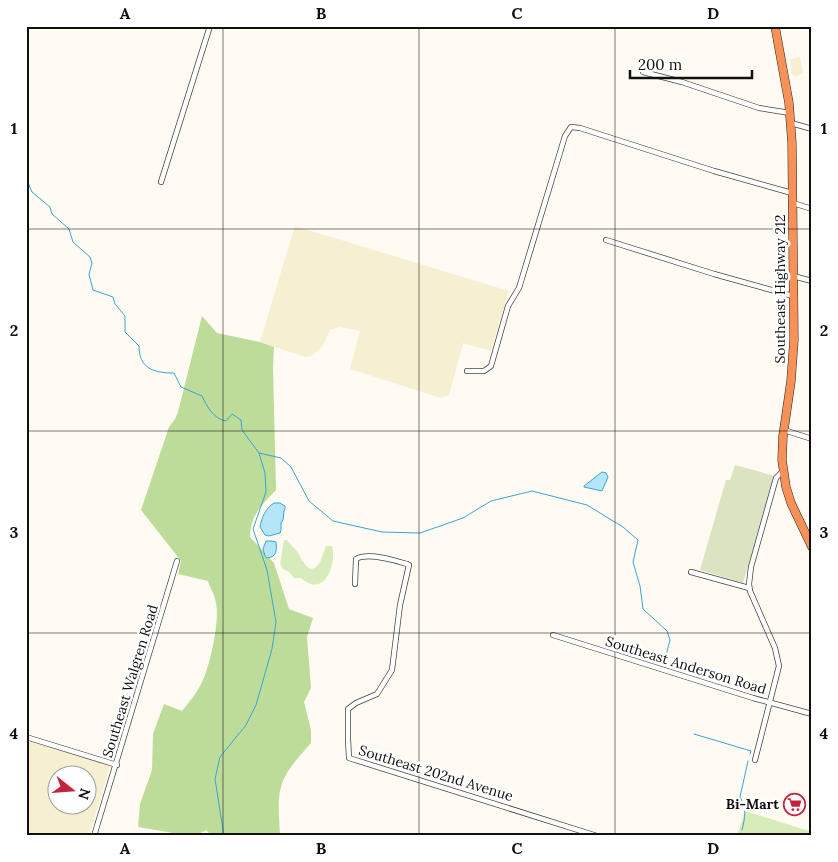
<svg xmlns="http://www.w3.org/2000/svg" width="838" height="862" viewBox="0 0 838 862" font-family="Lora,serif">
<rect width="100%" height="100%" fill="#fffbf2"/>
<g fill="#f6efd1" fill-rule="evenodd">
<polygon points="800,57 803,73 795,77 792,74 790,59"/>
<polygon points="295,226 509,291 491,351 463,343 449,395 441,398 350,369 360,331 340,327 330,330 322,347 311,356 305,357 260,342"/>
<path d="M26 739 110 766 89 836H26ZM58 774H88V804H58Z"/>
</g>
<g fill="#d8ebba">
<path d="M284 540H287C290 545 295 548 298 553 301 557 308 577 318 565 322 561 323 552 326 546H332C337 565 324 599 301 578H294L289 572 283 569 280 564Z"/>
<polygon points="745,811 812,832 812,836 737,836"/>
</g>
<path fill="#bedc99" d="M202 316 217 333 260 342 274 347 273 368 276 490C261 506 251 514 250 537L274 563 289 609 313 618 307 637 311 688 304 702 311 730V743C277 781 277 786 280 836H212L206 830 195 836H191L138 827 140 804 152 770 153 734 164 704 182 711C190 701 197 693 202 682 210 666 220 620 216 603 215 595 210 588 208 581L178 574 181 561 141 510 169 427 175 419 178 412Z"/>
<polygon fill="#dbe3c2" points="735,465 775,476 743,583 700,570 726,480 730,480"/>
<g fill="#b5e6f8" stroke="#3aa4d1">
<polygon points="602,472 606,473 608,477 602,491 584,487 584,486"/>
<path d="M274 503H280L285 506V509L284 511 283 520 281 523V530L280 533 269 536 265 535 260 527C262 517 265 509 274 503Z"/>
<path d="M266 541H272L276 542C277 550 277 557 267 558L265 556 263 549Z"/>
</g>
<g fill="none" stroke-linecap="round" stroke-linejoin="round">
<g stroke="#3aa4d1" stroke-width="1">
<path d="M26 178 32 192 50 207 52 214 69 229 73 242 90 257 92 263 89 274 93 290 113 297 115 304 125 316V332L139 346C139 368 153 373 174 373L181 387 202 396C207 407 214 419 226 421L232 414 241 420 242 430 259 453 265 473 266 492 253 529 267 570 276 622 272 649 256 705 246 725 220 757 215 779 224 836"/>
<polyline points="259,453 281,458 291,467 309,501 333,521 382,532 420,533 463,518 491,501 532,491 587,505 623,527 638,540 633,562 640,586 643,609 667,631 670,640 667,651 667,665"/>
<polyline points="694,734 751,751 750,754"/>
<path d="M742 830C745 818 747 809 740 797L748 761"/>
<polyline points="740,836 740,835"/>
</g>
<defs>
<g id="street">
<polyline points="643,72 682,82 759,108 790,113"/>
<polyline points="791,123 812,129"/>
<polyline points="161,182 210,26"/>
<polyline points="793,203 812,209"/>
<polyline points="606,240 714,274 793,296"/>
<polyline points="793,276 812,281"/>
<polyline points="467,371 484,371 491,366 508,306 519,288 565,136 571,127 580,128 714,171 792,193"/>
<polyline points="784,430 812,439"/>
<polyline points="691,572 749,588"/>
<path d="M355 584 356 559C368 552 394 560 407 564L409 565 400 605 392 670 377 694 356 703 348 709V739L349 758 597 836"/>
<polyline points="553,635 753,698 812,714"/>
<polyline points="26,737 117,765"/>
<polyline points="755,760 779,666 775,648 750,591 749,584 751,567 776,478 783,471"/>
<polyline points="94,836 177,561"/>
</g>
<polyline id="highway" points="775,26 789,103 792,143 794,340 791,381 783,436 782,460 786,487 791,503 812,547"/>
</defs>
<use href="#street" stroke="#434343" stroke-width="6"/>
<use href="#highway" stroke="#212121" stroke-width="9"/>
<use href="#street" stroke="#fff" stroke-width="4.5"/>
<use href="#highway" stroke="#f79158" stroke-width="8"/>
</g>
<path fill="none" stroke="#101010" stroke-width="1" stroke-opacity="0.55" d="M223 26V836M419 26V836M615 26V836M26 229H812M26 431H812M26 633H812"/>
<defs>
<symbol id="supermarket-ring" viewBox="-11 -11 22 22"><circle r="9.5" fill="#fff" stroke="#c4233b" stroke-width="1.5"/><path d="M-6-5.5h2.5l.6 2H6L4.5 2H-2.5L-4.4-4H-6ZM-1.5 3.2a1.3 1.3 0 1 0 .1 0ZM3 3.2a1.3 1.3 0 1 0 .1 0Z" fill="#c4233b"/></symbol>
</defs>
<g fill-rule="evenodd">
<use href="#supermarket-ring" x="782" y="792" width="25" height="25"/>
</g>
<g text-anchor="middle" stroke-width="5" stroke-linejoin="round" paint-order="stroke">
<g font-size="14" fill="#101010" stroke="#fff">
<text transform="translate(780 289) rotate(-90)" y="5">Southeast Highway 212</text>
<text transform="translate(686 665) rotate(17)" y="5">Southeast Anderson Road</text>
<text transform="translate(130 681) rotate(-73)" y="5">Southeast Walgren Road</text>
<text transform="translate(436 773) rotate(17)" y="5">Southeast 202nd Avenue</text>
</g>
<g font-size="14" font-weight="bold" fill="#101010" stroke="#fff" text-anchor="end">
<text x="779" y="809">Bi-Mart</text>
</g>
</g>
<rect width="838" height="862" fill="none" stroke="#ffffff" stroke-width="55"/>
<g transform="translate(72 790) rotate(107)"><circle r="24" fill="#ffffff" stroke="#9f9f9f"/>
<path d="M0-4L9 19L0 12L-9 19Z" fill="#c4233b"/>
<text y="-8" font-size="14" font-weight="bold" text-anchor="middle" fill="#101010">N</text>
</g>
<path d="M630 70v8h122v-8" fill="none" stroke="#101010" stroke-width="2.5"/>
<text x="638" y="70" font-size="15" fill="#101010" stroke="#ffffff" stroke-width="4" paint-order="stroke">200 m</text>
<rect x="28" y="28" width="782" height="806" fill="none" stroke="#101010" stroke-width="2"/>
<g font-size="16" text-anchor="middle" font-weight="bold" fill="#101010">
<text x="125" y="19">A</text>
<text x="321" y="19">B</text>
<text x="517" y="19">C</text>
<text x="713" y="19">D</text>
<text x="14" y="134">1</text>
<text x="824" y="134">1</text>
<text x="14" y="336">2</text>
<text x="824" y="336">2</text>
<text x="14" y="538">3</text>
<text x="824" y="538">3</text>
<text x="14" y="739">4</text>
<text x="824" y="739">4</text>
<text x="125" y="854">A</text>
<text x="321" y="854">B</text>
<text x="517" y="854">C</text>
<text x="713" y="854">D</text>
</g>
</svg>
